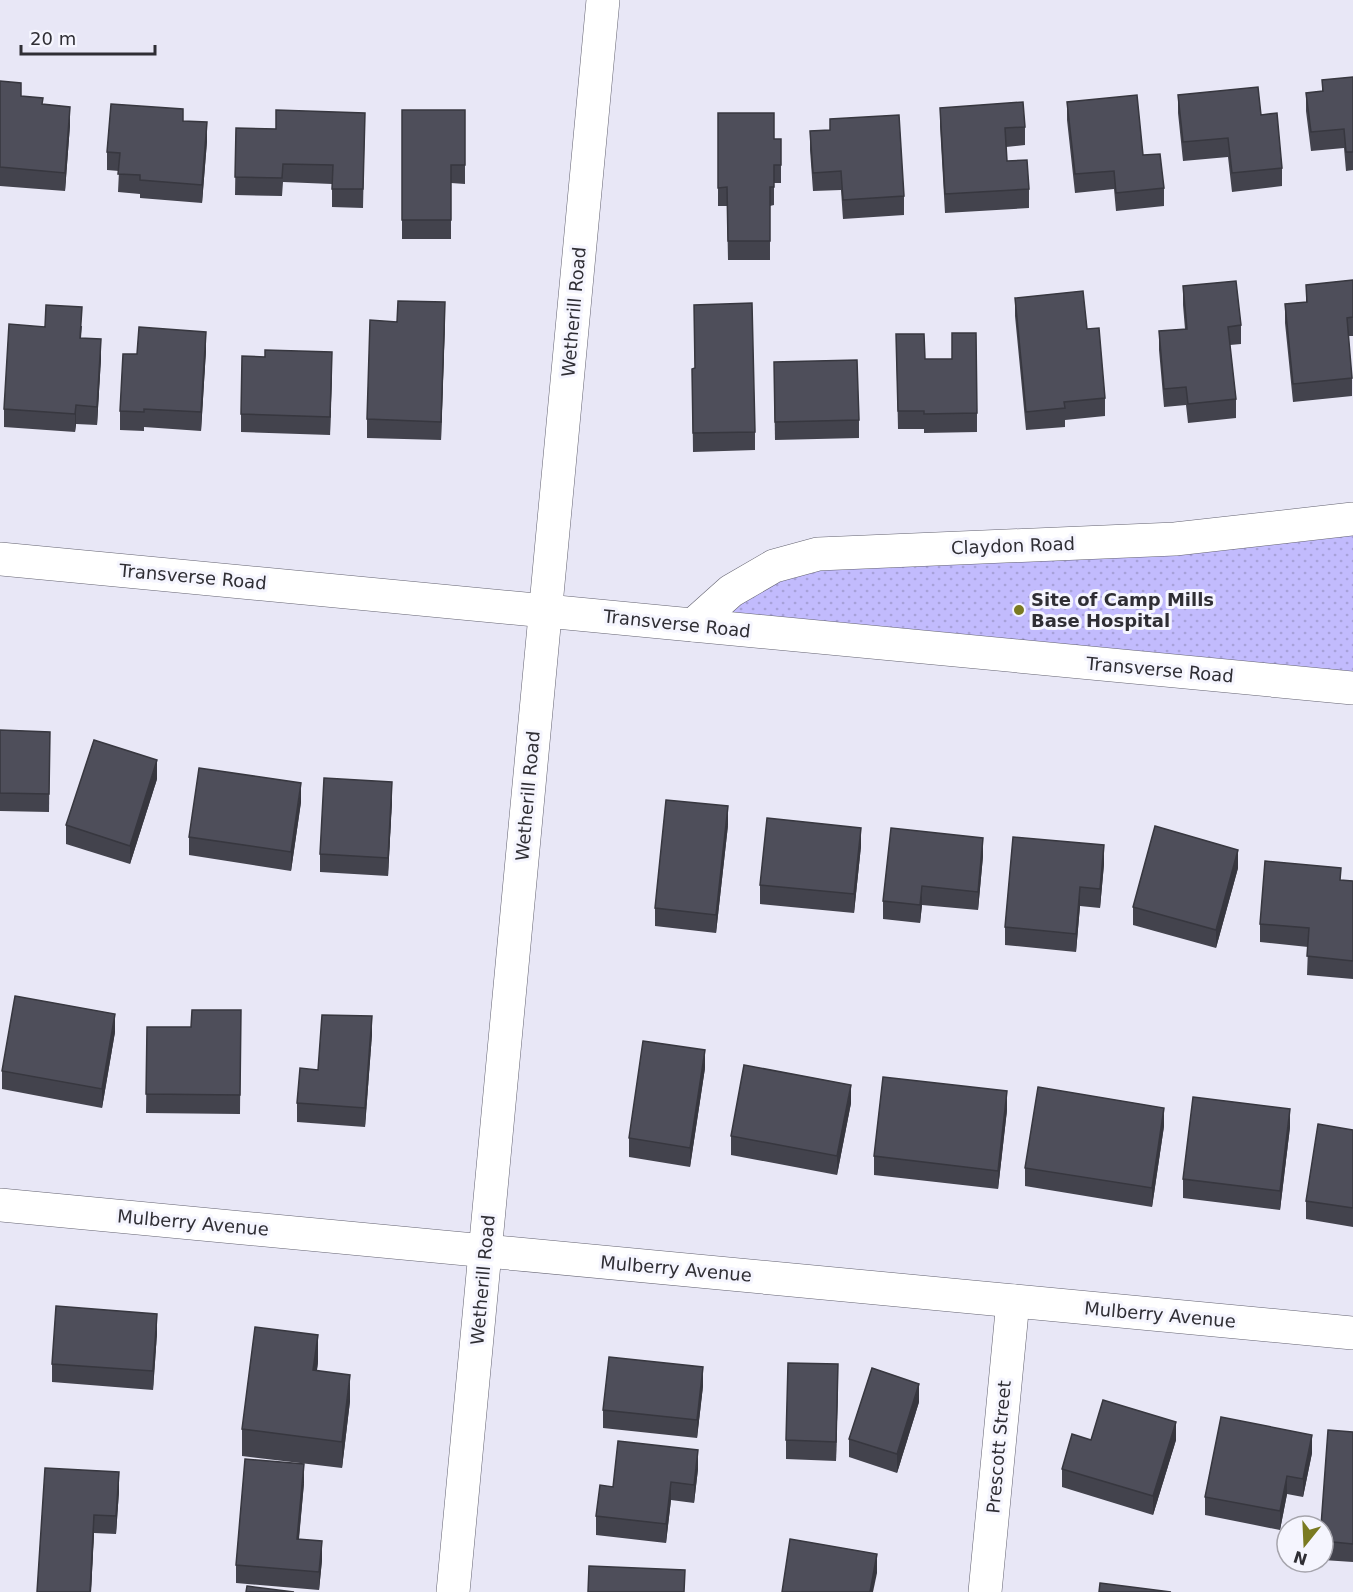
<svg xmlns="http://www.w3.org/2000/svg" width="1353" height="1592" viewBox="0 0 1353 1592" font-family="'DejaVu Sans',sans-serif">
<defs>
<pattern id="grass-dots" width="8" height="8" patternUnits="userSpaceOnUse" patternTransform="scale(1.5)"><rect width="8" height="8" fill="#c2bbfd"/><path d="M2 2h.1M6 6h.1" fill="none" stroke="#a7a1d9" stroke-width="1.8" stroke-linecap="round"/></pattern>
</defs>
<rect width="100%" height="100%" fill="#e8e7f6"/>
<polygon fill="url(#grass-dots)" points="1353,519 1353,687 693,624 774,566"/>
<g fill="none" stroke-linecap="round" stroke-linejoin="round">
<defs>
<g id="minor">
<polyline points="0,559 546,611"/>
<polyline points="693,625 731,591 774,566 818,554 1175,539 1353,519"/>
<polyline points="0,1205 1353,1333"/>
<polyline points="985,1592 1013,1301"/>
</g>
<g id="tertiary">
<polyline points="546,611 1353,688"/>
<polyline points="453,1592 603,0"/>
</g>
</defs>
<use href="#minor" stroke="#646371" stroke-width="34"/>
<use href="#tertiary" stroke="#646371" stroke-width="34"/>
<use href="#minor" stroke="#fff" stroke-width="33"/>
<use href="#tertiary" stroke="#fff" stroke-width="33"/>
</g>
<g fill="#43434d">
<polygon points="1353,77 1353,170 1346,171 1344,148 1311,151 1306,111 1306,93 1322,91 1322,80"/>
<polygon points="0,81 21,96 43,104 70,125 65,191 0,186"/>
<polygon points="1178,95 1261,115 1282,168 1282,186 1232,192 1228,157 1183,161 1178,113"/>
<polygon points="1067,102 1143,155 1164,188 1164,206 1116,211 1114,189 1075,193 1067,120"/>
<polygon points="940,108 1025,127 1025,145 1006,147 1007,161 1029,189 1029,208 945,213 940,126"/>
<polygon points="402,110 465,110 465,184 451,183 451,239 402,239"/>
<polygon points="365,113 363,208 332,207 332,184 283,182 282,196 235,195 236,128 276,129"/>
<polygon points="718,113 774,139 781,139 781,183 774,183 774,205 770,206 770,260 728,260 727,206 718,206"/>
<polygon points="830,119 904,196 904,215 843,219 841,190 813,191 810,150 810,131 830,130"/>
<polygon points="183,121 207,141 202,203 140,198 140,194 118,192 119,171 107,170 107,152"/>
<polygon points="1353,280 1353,336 1348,336 1352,378 1352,396 1293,402 1285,323 1285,304 1306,302 1306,285"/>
<polygon points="1183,286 1241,325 1241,344 1230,345 1236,399 1236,418 1188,423 1186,405 1164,407 1159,350 1159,331 1185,329 1183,305"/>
<polygon points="1015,298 1087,329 1105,398 1105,416 1065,420 1065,427 1026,430 1015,316"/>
<polygon points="694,305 755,432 755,450 693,452 692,369 695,369"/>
<polygon points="445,320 441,440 367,438 367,419"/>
<polygon points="82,326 81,338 101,358 97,425 76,424 75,432 4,427 4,409 45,327"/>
<polygon points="896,334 925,359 977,413 977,432 924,433 924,429 898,429"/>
<polygon points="206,350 201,431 144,427 144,431 120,430 120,411 137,354"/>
<polygon points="332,370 330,435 241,432 241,414"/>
<polygon points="774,380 859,420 859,438 775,440"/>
<polygon points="0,730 50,732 49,812 0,811"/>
<polygon points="157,779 130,864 66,844 66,825"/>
<polygon points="392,801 388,876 320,872 320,854"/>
<polygon points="301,802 291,871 189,855 189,837"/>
<polygon points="728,825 716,933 655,926 655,908"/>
<polygon points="861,846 854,913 760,904 760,885"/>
<polygon points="983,856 978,910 922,905 920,923 883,919 883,901"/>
<polygon points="1104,864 1100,908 1080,906 1076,952 1005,945 1005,927"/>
<polygon points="1238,868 1216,948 1133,925 1133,907"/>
<polygon points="1341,880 1353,881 1353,979 1307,975 1308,947 1260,942 1260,924"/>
<polygon points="241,1010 240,1114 146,1113 147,1027 191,1027"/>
<polygon points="115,1032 102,1108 2,1089 2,1071"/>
<polygon points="372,1034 365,1127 297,1122 297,1103 318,1070"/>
<polygon points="705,1068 690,1167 629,1157 629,1138"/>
<polygon points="851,1103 837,1175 731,1155 731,1136"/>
<polygon points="1007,1110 998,1189 874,1175 874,1156"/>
<polygon points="1164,1126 1152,1207 1025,1186 1025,1168"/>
<polygon points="1290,1127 1280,1210 1183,1198 1183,1179"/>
<polygon points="1353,1130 1353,1227 1306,1219 1306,1201"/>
<polygon points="157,1333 153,1390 52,1382 52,1364"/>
<polygon points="318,1362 317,1370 350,1401 342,1468 242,1456 242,1429"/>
<polygon points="838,1383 836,1461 786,1459 786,1440"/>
<polygon points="703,1386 697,1438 603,1428 603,1410"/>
<polygon points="919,1402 897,1473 849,1457 849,1439"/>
<polygon points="1353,1432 1353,1562 1323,1560 1323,1526"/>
<polygon points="1091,1440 1176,1440 1153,1515 1062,1487 1062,1469"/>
<polygon points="1312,1453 1303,1497 1287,1494 1280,1530 1205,1515 1205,1497"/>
<polygon points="698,1469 694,1503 671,1500 666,1543 596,1535 596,1516 613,1487"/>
<polygon points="119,1472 119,1491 116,1534 94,1533 91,1592 37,1592"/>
<polygon points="304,1483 299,1539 322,1560 319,1590 236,1583 236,1565"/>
</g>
<g fill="#37373f">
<polygon points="70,107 70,125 65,191 65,173"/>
<polygon points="207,122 207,141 202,203 202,185"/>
<polygon points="445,302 445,320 441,440 441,422"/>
<polygon points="206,332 206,350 201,431 201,412"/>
<polygon points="101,339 101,358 97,425 97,407"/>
<polygon points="332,352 332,370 330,435 330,417"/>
<polygon points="76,405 76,424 75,432 75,414"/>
<polygon points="157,760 157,779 130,864 130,846"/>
<polygon points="392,782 392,801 388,876 388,858"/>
<polygon points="301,783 301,802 291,871 291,852"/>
<polygon points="728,806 728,825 716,933 716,915"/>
<polygon points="861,828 861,846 854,913 854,894"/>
<polygon points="983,838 983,856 978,910 978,892"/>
<polygon points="1104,845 1104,864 1100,908 1100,889"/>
<polygon points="1238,850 1238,868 1216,948 1216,930"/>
<polygon points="922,886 922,905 920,923 920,905"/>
<polygon points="1080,887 1080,906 1076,952 1076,934"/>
<polygon points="115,1014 115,1032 102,1108 102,1089"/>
<polygon points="372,1016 372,1034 365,1127 365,1108"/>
<polygon points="705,1050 705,1068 690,1167 690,1148"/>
<polygon points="851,1085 851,1103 837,1175 837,1156"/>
<polygon points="1007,1091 1007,1110 998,1189 998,1171"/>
<polygon points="1164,1108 1164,1126 1152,1207 1152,1188"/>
<polygon points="1290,1109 1290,1127 1280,1210 1280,1191"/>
<polygon points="157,1314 157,1333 153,1390 153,1371"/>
<polygon points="318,1335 318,1362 313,1397 313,1370"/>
<polygon points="838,1364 838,1383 836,1461 836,1442"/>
<polygon points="703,1367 703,1386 697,1438 697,1420"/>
<polygon points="350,1375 350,1401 342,1468 342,1442"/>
<polygon points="919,1384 919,1402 897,1473 897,1454"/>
<polygon points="1176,1422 1176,1440 1153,1515 1153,1496"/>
<polygon points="1312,1435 1312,1453 1303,1497 1303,1479"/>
<polygon points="698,1450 698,1469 694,1503 694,1485"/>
<polygon points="304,1464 304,1483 297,1557 297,1539"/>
<polygon points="119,1472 119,1491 116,1534 116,1516"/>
<polygon points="1287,1476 1287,1494 1280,1530 1280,1511"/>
<polygon points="671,1482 671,1500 666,1543 666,1524"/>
<polygon points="94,1515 94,1533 91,1592 90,1592"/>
<polygon points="322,1541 322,1560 319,1590 319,1572"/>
<polygon points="877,1554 877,1573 873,1592 870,1592"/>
</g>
<g fill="#4e4e5a" stroke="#37373f" stroke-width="1.5">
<polygon points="1353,77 1353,152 1346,152 1344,129 1311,132 1306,93 1323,91 1322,80"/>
<polygon points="0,81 21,83 21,96 43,98 42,104 70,107 65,173 0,167"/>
<polygon points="1258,87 1261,115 1277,113 1282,168 1232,173 1228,138 1183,142 1178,95"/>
<polygon points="1137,95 1143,155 1160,154 1164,188 1116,193 1114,171 1075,174 1067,102"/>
<polygon points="1023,102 1025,127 1005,128 1007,161 1027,160 1029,189 945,194 940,108"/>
<polygon points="111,104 183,109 183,121 207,122 202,185 140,180 140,175 118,174 120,153 107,152"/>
<polygon points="276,110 365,113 363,189 332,189 333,165 283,164 282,178 235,177 236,128 276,129"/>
<polygon points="402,110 465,110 465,165 451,165 451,220 402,220"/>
<polygon points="718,113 774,113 774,139 781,139 781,165 774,165 774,187 770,187 770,241 728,241 727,187 718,188"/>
<polygon points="899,115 904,196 843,200 841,171 813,173 810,131 830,130 830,119"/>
<polygon points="1353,280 1353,317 1347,318 1352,378 1293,384 1285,304 1307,302 1306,285"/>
<polygon points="1236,281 1241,325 1228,327 1236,399 1188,404 1186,387 1164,389 1159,331 1187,329 1183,286"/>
<polygon points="1083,291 1087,329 1099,328 1105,398 1064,402 1065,408 1026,412 1015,298"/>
<polygon points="398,301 445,302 441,422 367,419 370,320 397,322"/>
<polygon points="752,303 755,432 693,433 692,369 695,368 694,305"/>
<polygon points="46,305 82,307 80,338 101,339 97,407 76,405 75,414 4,409 9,324 45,327"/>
<polygon points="139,327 206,332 201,412 144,409 144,412 120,411 123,354 137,354"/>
<polygon points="952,333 976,333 977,413 924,414 924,411 898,411 896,334 924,334 925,359 952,359"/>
<polygon points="265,350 332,352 330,417 241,414 242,356 265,357"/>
<polygon points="857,360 859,420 775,422 774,362"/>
<polygon points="0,730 50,732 49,794 0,793"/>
<polygon points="94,740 157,760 130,846 66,825"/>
<polygon points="199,768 301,783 291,852 189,837"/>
<polygon points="324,778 392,782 388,858 320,854"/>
<polygon points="666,800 728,806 716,915 655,908"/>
<polygon points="767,818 861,828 854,894 760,885"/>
<polygon points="1155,826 1238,850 1216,930 1133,907"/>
<polygon points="891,828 983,838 978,892 922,886 920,905 883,901"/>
<polygon points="1013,837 1104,845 1100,889 1080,887 1076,934 1005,927"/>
<polygon points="1265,861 1341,868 1340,880 1353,881 1353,961 1307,956 1309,928 1260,924"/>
<polygon points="15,996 115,1014 102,1089 2,1071"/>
<polygon points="192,1010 241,1010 240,1095 146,1094 147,1027 191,1027"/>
<polygon points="322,1015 372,1016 365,1108 297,1103 300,1068 318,1070"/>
<polygon points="643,1041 705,1050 690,1148 629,1138"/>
<polygon points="744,1065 851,1085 837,1156 731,1136"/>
<polygon points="883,1077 1007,1091 998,1171 874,1156"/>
<polygon points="1038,1087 1164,1108 1152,1188 1025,1168"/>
<polygon points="1193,1097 1290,1109 1280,1191 1183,1179"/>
<polygon points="1318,1124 1353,1130 1353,1208 1306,1201"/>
<polygon points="56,1306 157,1314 153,1371 52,1364"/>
<polygon points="255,1327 318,1335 313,1370 350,1375 342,1442 242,1429"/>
<polygon points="609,1357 703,1367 697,1420 603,1410"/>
<polygon points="788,1363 838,1364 836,1442 786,1440"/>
<polygon points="872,1368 919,1384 897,1454 849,1439"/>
<polygon points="1103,1400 1176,1422 1153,1496 1062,1469 1072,1434 1091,1440"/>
<polygon points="1221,1417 1312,1435 1303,1479 1287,1476 1280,1511 1205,1497"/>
<polygon points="1328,1430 1353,1432 1353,1544 1323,1541 1323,1526 1321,1526"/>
<polygon points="618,1441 698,1450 694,1485 671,1482 666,1524 596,1516 600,1485 613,1487"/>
<polygon points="245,1459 304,1464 297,1539 322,1541 319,1572 236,1565"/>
<polygon points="45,1468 119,1472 116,1516 94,1515 90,1592 37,1592"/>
<polygon points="790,1539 877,1554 870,1592 782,1592"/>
<polygon points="589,1566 685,1570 684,1592 588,1592"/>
<polygon points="1100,1583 1171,1592 1099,1592"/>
<polygon points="247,1586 294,1592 246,1592"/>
</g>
<circle fill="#7a7a21" stroke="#f5f5fe" stroke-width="2" cx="1019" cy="610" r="6"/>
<g text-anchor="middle" stroke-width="6" stroke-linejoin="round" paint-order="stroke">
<g font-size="18" fill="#2f2e34" stroke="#f5f5fe">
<text transform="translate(574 312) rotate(-85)" y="6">Wetherill Road</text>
<text transform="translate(1013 546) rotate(-2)" y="6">Claydon Road</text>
<text transform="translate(193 577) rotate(5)" y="6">Transverse Road</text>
<text transform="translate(677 624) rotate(6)" y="6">Transverse Road</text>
<text transform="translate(1160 670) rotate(5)" y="6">Transverse Road</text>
<text transform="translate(528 796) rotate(-85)" y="6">Wetherill Road</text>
<text transform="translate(193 1223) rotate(5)" y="6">Mulberry Avenue</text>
<text transform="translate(676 1269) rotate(5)" y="6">Mulberry Avenue</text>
<text transform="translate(483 1280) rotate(-85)" y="6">Wetherill Road</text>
<text transform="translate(1160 1315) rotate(5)" y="6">Mulberry Avenue</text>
<text transform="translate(999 1447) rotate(-85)" y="6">Prescott Street</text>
</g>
<g font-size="18" font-weight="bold" fill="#2f2e34" stroke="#f5f5fe" text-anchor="start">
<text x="1031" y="606">Site of Camp Mills<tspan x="1031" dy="21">Base Hospital</tspan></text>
</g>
</g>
<g transform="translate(1305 1544) rotate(198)"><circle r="28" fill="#f5f5fe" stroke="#a6a5ad" stroke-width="1.5"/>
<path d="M0-4.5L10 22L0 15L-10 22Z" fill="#7a7a21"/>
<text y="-9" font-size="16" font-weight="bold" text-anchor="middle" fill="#2f2e34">N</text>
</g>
<path d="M21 45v9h134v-9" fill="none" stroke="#2f2e34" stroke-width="3"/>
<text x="30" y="45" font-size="18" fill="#2f2e34" stroke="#f5f5fe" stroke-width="4.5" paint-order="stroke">20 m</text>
</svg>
